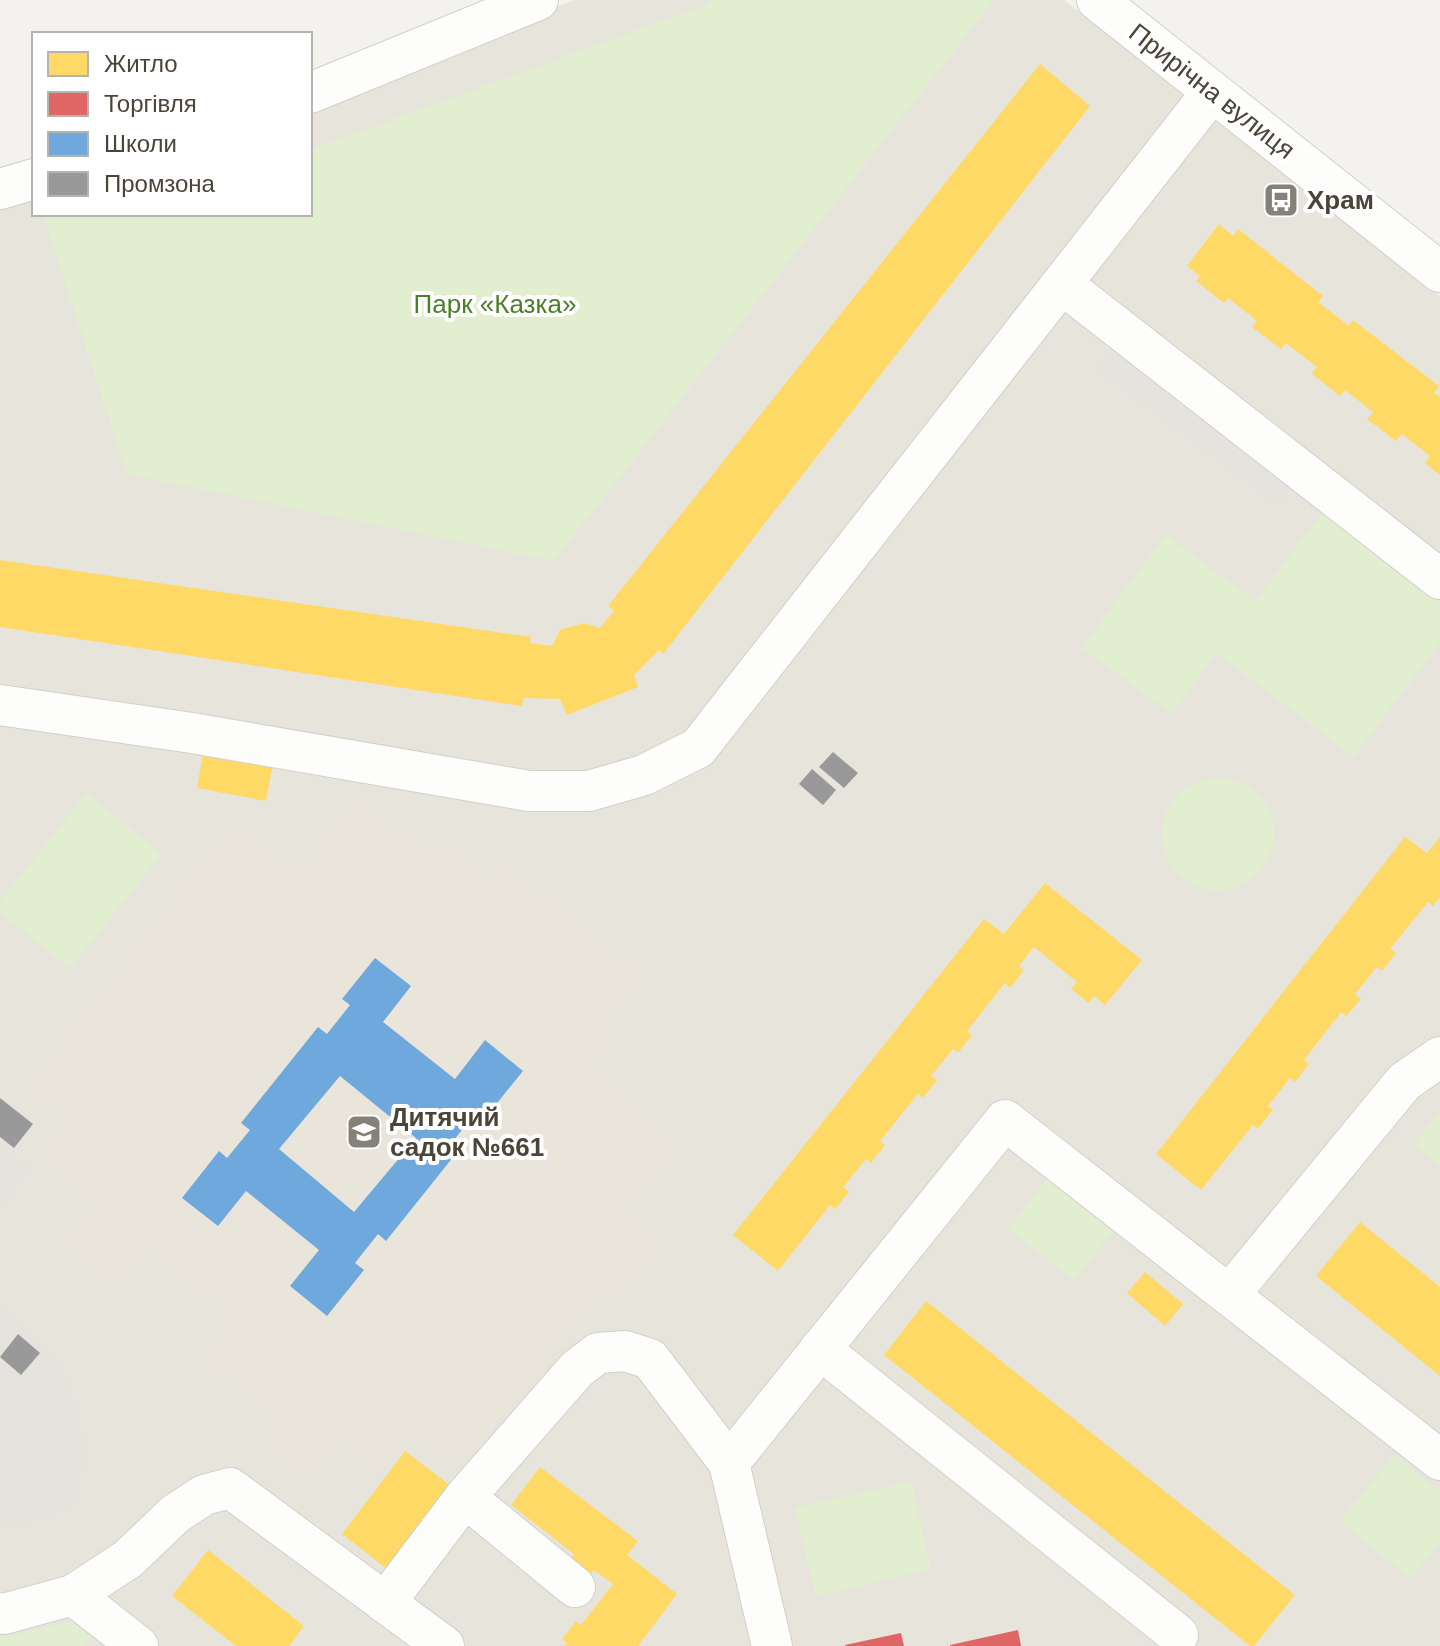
<svg xmlns="http://www.w3.org/2000/svg" width="1440" height="1646" viewBox="0 0 1440 1646" font-family="Helvetica,sans-serif">
<rect width="100%" height="100%" fill="#f4f2ee"/>
<polygon fill="#e7e4dc" points="574,0 1064,0 1440,296 1440,1646 0,1646 0,204 34,194 34,214 310,214 310,108"/>
<polygon fill="#e6e2de" points="0,1307 26,1329 56,1361 70,1392 80,1429 82,1459 78,1491 62,1511 33,1521 0,1521"/>
<polygon fill="#eae5da" points="359,798 436,858 447,845 492,881 506,864 646,974 600,1033 613,1043 591,1070 684,1143 628,1212 664,1241 626,1289 600,1291 462,1468 412,1430 378,1473 337,1443 305,1483 261,1449 282,1422 199,1358 232,1314 144,1247 113,1287 59,1245 91,1204 36,1161 68,1120 26,1087 234,820 300,872"/>
<g fill="#e1eecf">
<polygon points="709,0 994,0 554,561 127,474 43,214 310,214 310,150 708,4"/>
<polygon points="1327,507 1440,592 1440,643 1354,757 1216,653 1172,714 1082,648 1166,535 1255,601"/>
<circle cx="1218" cy="834" r="56"/>
<polygon points="87,793 162,854 70,969 0,912 0,902"/>
<polygon points="1440,1111 1440,1165 1413,1145"/>
<polygon points="1049,1177 1115,1229 1074,1280 1008,1229"/>
<polygon points="1395,1454 1440,1491 1440,1543 1411,1579 1340,1521"/>
<polygon points="911,1481 931,1569 816,1596 795,1508"/>
<polygon points="90,1618 101,1627 83,1646 0,1646 0,1637"/>
</g>
<g fill="#e6e3df">
<polygon points="1113,346 1294,483 1278,504 1097,367"/>
<polygon points="0,1147 28,1169 0,1206"/>
</g>
<g fill="#ffd966">
<polygon points="1040,64 1090,106 663,654 659,650 634,675 638,687 567,715 560,699 524,698 522,706 0,627 0,560 531,637 530,643 552,646 560,630 584,623 600,628 614,611 608,606"/>
<polygon points="1219,224 1233,236 1238,229 1323,296 1318,302 1349,326 1353,320 1439,386 1434,393 1440,397 1440,475 1425,463 1430,456 1402,434 1396,441 1367,419 1373,412 1345,390 1340,396 1312,374 1317,367 1286,343 1281,349 1252,327 1257,321 1228,298 1224,303 1196,281 1200,276 1187,266"/>
<polygon points="205,742 275,754 266,801 197,788"/>
<polygon points="1405,837 1427,853 1440,837 1440,897 1433,906 1428,902 1390,949 1396,953 1382,971 1377,967 1355,994 1361,999 1346,1016 1341,1012 1304,1060 1309,1064 1295,1082 1290,1078 1268,1106 1273,1110 1258,1128 1253,1125 1201,1190 1156,1154"/>
<polygon points="1045,883 1142,960 1105,1005 1094,996 1089,1003 1071,989 1077,982 1034,947 1019,966 1024,970 1010,988 1005,983 967,1031 972,1035 958,1053 953,1049 931,1076 937,1080 923,1098 918,1094 880,1141 885,1145 871,1163 866,1159 843,1187 849,1192 835,1209 830,1205 778,1271 733,1235 984,919 1004,934"/>
<polygon points="1360,1222 1440,1287 1440,1376 1316,1276"/>
<polygon points="1145,1272 1183,1304 1165,1326 1127,1293"/>
<polygon points="926,1301 1295,1595 1254,1646 1250,1646 884,1355"/>
<polygon points="405,1451 456,1490 392,1573 342,1534"/>
<polygon points="540,1467 638,1541 627,1555 677,1594 638,1646 565,1646 567,1643 562,1639 576,1621 581,1625 613,1584 594,1570 589,1576 569,1561 574,1554 511,1505"/>
<polygon points="208,1550 304,1626 289,1646 236,1646 172,1596"/>
</g>
<g fill="#e06666">
<polygon points="1018,1630 1021,1646 950,1646 950,1645"/>
<polygon points="901,1633 904,1646 845,1646 845,1645"/>
</g>
<path fill="#6fa8dc" fill-rule="evenodd" d="M375 958 411 986 383 1022 455 1079 485 1040 523 1071 485 1118 477 1111 454 1140 462 1146 386 1241 378 1234 355 1263 364 1270 327 1316 290 1286 319 1250 246 1191 218 1226 182 1198 219 1151 227 1158 250 1130 241 1123 318 1027 327 1034 350 1005 342 999ZM340 1076 416 1138 354 1212 279 1149Z"/>
<g fill="#999">
<polygon points="833,752 858,773 844,788 819,767"/>
<polygon points="812,769 836,790 823,805 799,784"/>
<polygon points="0,1098 33,1124 14,1148 0,1137"/>
<polygon points="18,1334 40,1353 21,1375 0,1357"/>
</g>
<g fill="none" stroke-linecap="round" stroke-linejoin="round">
<defs>
<g id="minor">
<polyline points="1097,0 1440,272"/>
<polyline points="310,93 538,0"/>
<polyline points="0,189 34,179"/>
<polyline points="1062,284 1440,579"/>
<polyline points="0,705 192,733 529,791 589,791 644,775 698,748 1212,92"/>
<polyline points="1229,1295 1404,1082 1440,1057"/>
<polyline points="820,1349 1178,1635"/>
<polyline points="729,1463 1005,1120 1440,1460"/>
<polyline points="465,1497 575,1587"/>
<polyline points="73,1595 138,1646"/>
<polyline points="385,1603 465,1497 577,1369 598,1353 625,1351 650,1359 729,1463 772,1646"/>
<polyline points="0,1613 4,1614 73,1595 128,1559 175,1514 204,1495 230,1488 444,1646"/>
</g>
</defs>
<use href="#minor" stroke="#d2d0cb" stroke-width="42"/>
<use href="#minor" stroke="#fdfdfc" stroke-width="40"/>
</g>
<defs>
<symbol id="bus-square" viewBox="-11 -11 22 22"><rect x="-9" y="-9" width="18" height="18" rx="4" fill="#868178" stroke="#fff"/><path d="M-5-6H5V4H4V6H2V4H-2V6H-4V4H-5ZM-3.5-4V0h7V-4ZM-3.5 1.2v1.5H-2V1.2ZM2 1.2v1.5H3.5V1.2Z" fill="#fff"/></symbol>
<symbol id="school-square" viewBox="-11 -11 22 22"><rect x="-9" y="-9" width="18" height="18" rx="4" fill="#868178" stroke="#fff"/><path d="M0-5L7-2L0 1L-7-2ZM-4 1L0 2.5L4 1V4Q0 6-4 4Z" fill="#fff"/></symbol>
</defs>
<g fill-rule="evenodd">
<use href="#bus-square" x="1261" y="180" width="40" height="40"/>
<use href="#school-square" x="344" y="1112" width="40" height="40"/>
</g>
<g text-anchor="middle" stroke-width="8" stroke-linejoin="round" paint-order="stroke">
<g font-size="26" fill="#4b4439" stroke="#fff">
<text transform="translate(1212 91) rotate(38)" y="9">Прирічна вулиця</text>
</g>
<g font-size="26" font-weight="bold" fill="#4b4439" stroke="#fff" text-anchor="start">
<text x="1307" y="209">Храм</text>
<text x="390" y="1126">Дитячий<tspan x="390" dy="30">садок №661</tspan></text>
</g>
<g font-size="26" fill="#4a7f2a" stroke="#fff">
<text x="495" y="313">Парк «Казка»</text>
</g>
</g>
<rect x="32" y="32" width="280" height="184" fill="#ffffff" stroke="#b7b4b0" stroke-width="2"/>
<rect x="48" y="52" width="40" height="24" fill="#ffd966" stroke="#b7b4b0" stroke-width="2"/>
<text x="104" y="72" font-size="24" fill="#4b4439">Житло</text>
<rect x="48" y="92" width="40" height="24" fill="#e06666" stroke="#b7b4b0" stroke-width="2"/>
<text x="104" y="112" font-size="24" fill="#4b4439">Торгівля</text>
<rect x="48" y="132" width="40" height="24" fill="#6fa8dc" stroke="#b7b4b0" stroke-width="2"/>
<text x="104" y="152" font-size="24" fill="#4b4439">Школи</text>
<rect x="48" y="172" width="40" height="24" fill="#999999" stroke="#b7b4b0" stroke-width="2"/>
<text x="104" y="192" font-size="24" fill="#4b4439">Промзона</text>
</svg>
